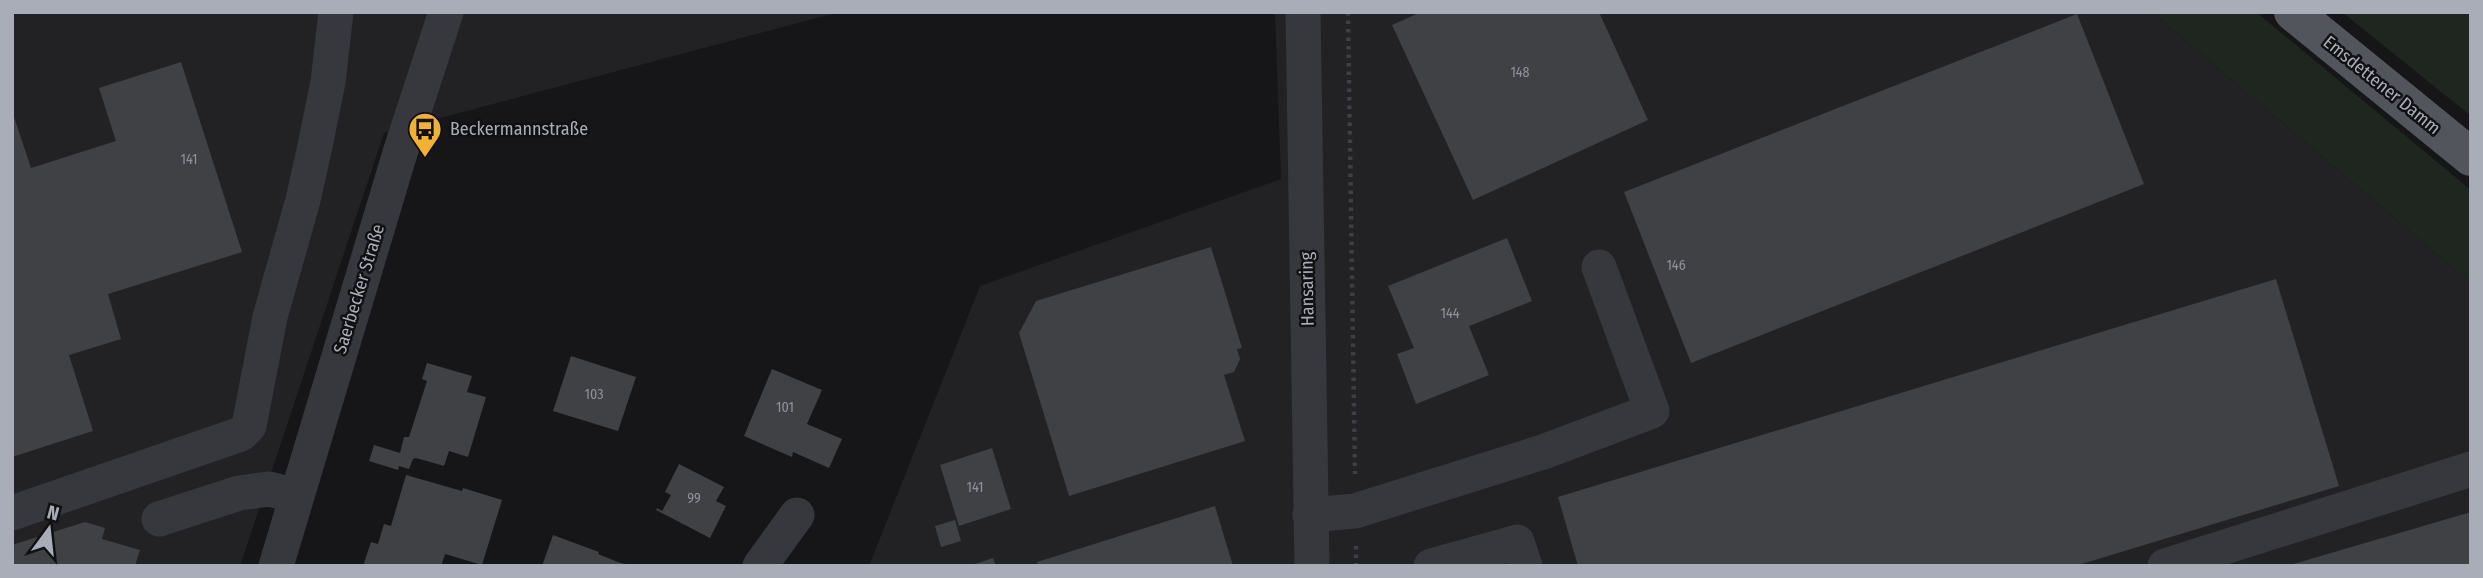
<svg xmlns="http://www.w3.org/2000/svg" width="2483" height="578" viewBox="0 0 2483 578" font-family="'Fira Sans Condensed',sans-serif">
<rect width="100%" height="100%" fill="#161618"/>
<g fill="#222225">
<polygon points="12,12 839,12 384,133 240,566 12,566"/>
<polygon points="1275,12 2152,12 2471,283 2471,566 869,566 980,286 1281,179"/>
</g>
<g fill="#1e261f">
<polygon points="2152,12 2256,12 2471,190 2471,283"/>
<polygon points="2342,12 2471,12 2471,116"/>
</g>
<g fill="#404145">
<polygon points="1421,12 1599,12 1648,120 1473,200 1392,25"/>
<polygon points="2077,14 2144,184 1691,363 1624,192"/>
<polygon points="181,62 242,252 108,294 121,339 69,355 93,431 12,457 12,111 31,168 116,141 99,88"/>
<polygon points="1507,238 1532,301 1469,326 1489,375 1416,404 1397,354 1414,348 1388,286"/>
<polygon points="1211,247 1242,348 1237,349 1240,359 1234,372 1224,375 1245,441 1069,496 1019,333 1036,301"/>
<polygon points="2276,279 2339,486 2075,566 1578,566 1558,497"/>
<polygon points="571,356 636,377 618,431 553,411"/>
<polygon points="427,363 472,376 467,392 486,397 468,457 449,451 444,466 416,458 413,459 409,469 399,466 398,470 369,461 374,445 400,453 404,437 409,437 427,381 422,379"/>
<polygon points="772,369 822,390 807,424 842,439 829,468 793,452 792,457 744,436"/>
<polygon points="992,448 1011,509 959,526 940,465"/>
<polygon points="679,464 724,487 716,501 726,506 710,538 656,510 657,508 662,511 671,495 665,492"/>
<polygon points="406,475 462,491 463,488 502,500 482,565 445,554 441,566 363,566 371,542 378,544 384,524 391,526"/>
<polygon points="1215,506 1233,566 1038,566 1037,562"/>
<polygon points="2471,512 2471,566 2290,566 2290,565"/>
<polygon points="955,520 961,541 941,547 935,526"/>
<polygon points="85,522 105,528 102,539 140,550 135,566 12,566 12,545"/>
<polygon points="553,535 599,552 598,554 618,562 632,566 542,566"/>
<polygon points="993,558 996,566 972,566 972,565"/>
</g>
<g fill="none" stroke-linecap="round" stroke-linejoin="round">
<g stroke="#3d3f44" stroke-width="4.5" stroke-dasharray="3.5 5" stroke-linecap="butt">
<polyline points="1348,12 1355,474"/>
<polyline points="1356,546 1356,566"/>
</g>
<g stroke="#37383d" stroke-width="35">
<polyline points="1303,12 1312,566"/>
<polyline points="12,513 241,434 249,426 270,317 303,200 315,146 328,82 336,12"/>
<polyline points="1310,515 1355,511 1543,452 1652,411 1599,267"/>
<polyline points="159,519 239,493 269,489 297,496"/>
<polyline points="276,566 400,153 446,12"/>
<polyline points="760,566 797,515"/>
<polyline points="1431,566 1517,542 1525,566"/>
<polyline points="2165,566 2471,469"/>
</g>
<polyline stroke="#53555c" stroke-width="38" points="2293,12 2471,157"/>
</g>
<defs>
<symbol id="bus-pin" viewBox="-11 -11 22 30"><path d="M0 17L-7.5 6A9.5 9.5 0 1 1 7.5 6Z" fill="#f2b134" stroke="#111113"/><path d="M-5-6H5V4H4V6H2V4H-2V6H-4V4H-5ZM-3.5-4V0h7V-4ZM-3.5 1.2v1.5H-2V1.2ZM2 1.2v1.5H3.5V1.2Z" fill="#111"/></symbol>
</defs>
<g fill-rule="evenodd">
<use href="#bus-pin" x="406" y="110" width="38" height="52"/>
</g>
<g text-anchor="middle" stroke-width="5" stroke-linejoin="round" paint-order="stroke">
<g font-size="14" fill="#8e929b">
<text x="1520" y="77">148</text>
<text x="189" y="164">141</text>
<text x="1676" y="270">146</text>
<text x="1450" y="318">144</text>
<text x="594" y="399">103</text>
<text x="785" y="412">101</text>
<text x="975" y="492">141</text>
<text x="694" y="503">99</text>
</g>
<g font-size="18" fill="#a8adb8" stroke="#111113">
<text transform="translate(2382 85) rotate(39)" y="6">Emsdettener Damm</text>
<text transform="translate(359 289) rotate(-73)" y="6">Saerbecker Straße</text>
<text transform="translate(1307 289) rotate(-91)" y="6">Hansaring</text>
</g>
<g font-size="18" fill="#a8adb8" stroke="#111113" text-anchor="start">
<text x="450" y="135">Beckermannstraße</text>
</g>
</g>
<rect width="2483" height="578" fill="none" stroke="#a8adb8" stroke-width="28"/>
<g transform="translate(49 529) rotate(15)" stroke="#111113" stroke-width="5" paint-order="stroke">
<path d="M0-5L12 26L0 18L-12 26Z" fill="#a8adb8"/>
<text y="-10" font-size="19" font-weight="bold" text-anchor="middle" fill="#a8adb8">N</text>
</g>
</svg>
